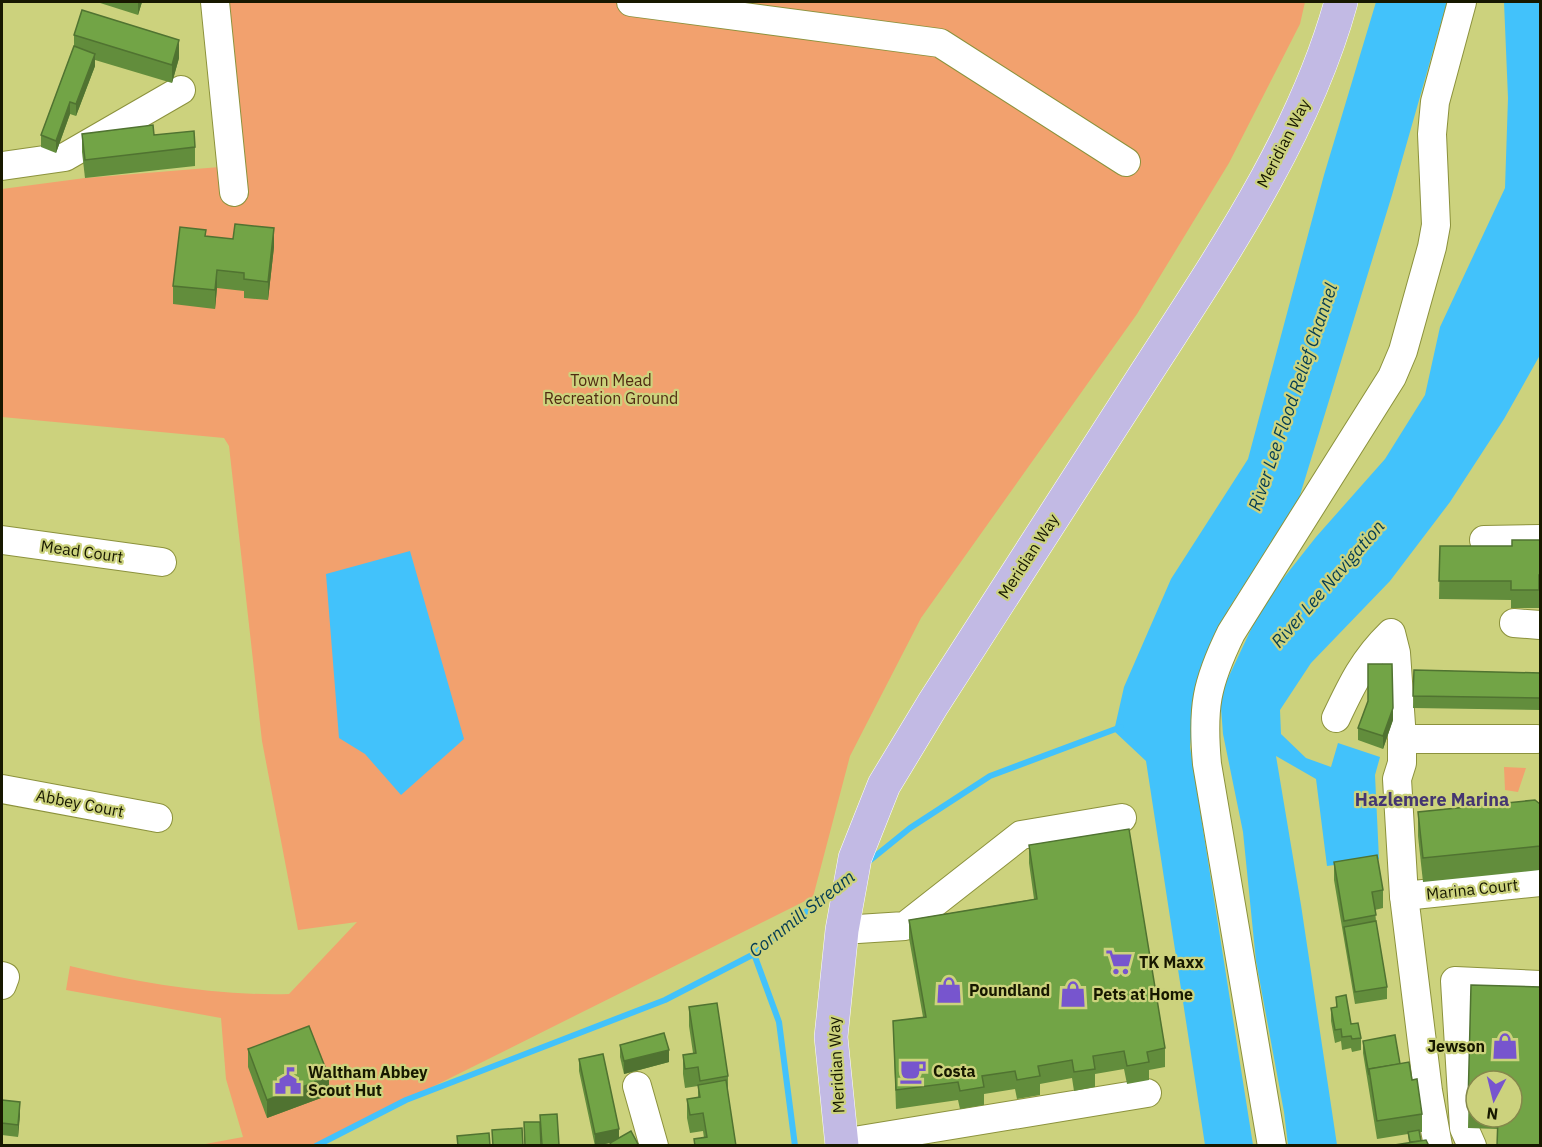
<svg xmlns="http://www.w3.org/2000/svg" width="1542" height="1147" viewBox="0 0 1542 1147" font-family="'IBM Plex Sans',sans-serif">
<rect width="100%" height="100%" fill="#ccd27d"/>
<g fill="#f2a16e">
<path d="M215 2H1305L1300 24 1229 163 1137 314 921 618 850 756 813 897 406 1100 321 1144 200 1145 243 1137 226 1079 221 1018 66 990 70 966C140 983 217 996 289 994L357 922 298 930 262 741 229 446 224 438 2 417V189L85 178 232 166Z"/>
<polygon points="1504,767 1526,768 1518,792 1505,790"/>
</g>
<g fill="#42c2fb">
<polygon points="1376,2 1447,2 1392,195 1297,505 1229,608 1196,688 1190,747 1253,1145 1205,1145 1146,761 1114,731 1124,687 1171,579 1248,459 1324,175"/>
<polygon points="1504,2 1540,2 1540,355 1504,419 1450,502 1390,581 1311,663 1280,710 1281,734 1306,758 1331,767 1338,743 1380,757 1375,775 1379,859 1327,866 1316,779 1276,756 1301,905 1337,1145 1288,1145 1284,1112 1256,961 1243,832 1223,734 1220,695 1263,604 1316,537 1385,459 1425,395 1440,327 1505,188 1508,98"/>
<polygon points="410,551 464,739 401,795 365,754 339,738 326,574"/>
</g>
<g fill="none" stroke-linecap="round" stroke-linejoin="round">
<g stroke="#42c2fb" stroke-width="6">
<polyline points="868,862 910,828 990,776 1121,727"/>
<polyline points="754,954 779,1022 795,1146"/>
<polyline points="316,1146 406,1100 665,1000 754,954 839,885"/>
</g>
<defs>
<g id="minor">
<polyline points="215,2 234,192"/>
<polyline points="631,2 940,43 1126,162"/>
<polyline points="2,166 65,157 181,90"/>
<polyline points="2,540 162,562"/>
<polyline points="1484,540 1540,539"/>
<polyline points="1514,623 1540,625"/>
<path d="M1336 718C1352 684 1364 659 1391 633L1396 653 1402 739"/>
<polyline points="2,789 158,818"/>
<polyline points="1404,896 1540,882"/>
<polyline points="842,930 905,926 1021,835 1122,818"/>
<polyline points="2,976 5,977 2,985"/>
<polyline points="637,1086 654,1146"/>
<polyline points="842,1143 1147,1093"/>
<path d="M1272 1146 1207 764C1202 708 1206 684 1231 633L1392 377 1403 351 1432 247 1436 225 1432 134 1435 102 1462 2"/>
<polyline points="1438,1146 1428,1091 1404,896 1397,779 1402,763 1402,739 1537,739"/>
<polyline points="1472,1146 1464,1128 1455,981 1540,985"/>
</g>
<path id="major" d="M842 1146 831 1037 842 930 855 858 884 785 933 704C1004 594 1075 483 1146 373 1221 257 1304 136 1341 2"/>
</defs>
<use href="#minor" stroke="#8c923c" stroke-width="30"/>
<use href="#major" stroke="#fff" stroke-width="34"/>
<use href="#minor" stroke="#fff" stroke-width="28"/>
<use href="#major" stroke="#c2bae4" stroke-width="33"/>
</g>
<g fill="#628d3c" fill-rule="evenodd">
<polygon points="97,2 142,2 138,15"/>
<polygon points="74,35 179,58 172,83 95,60 95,66 76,116 70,114 56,153 41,147 41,135 74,46"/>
<polygon points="82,134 154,135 195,147 195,166 85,178 82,152"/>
<polygon points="206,236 274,247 268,300 244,298 244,291 217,288 215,309 173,304 173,286"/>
<polygon points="1540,540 1540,594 1539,594 1539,608 1511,608 1511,600 1439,599 1440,546 1512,546"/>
<polygon points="1414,670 1540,673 1540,710 1413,708"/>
<polygon points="1393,720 1383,749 1358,740 1358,728"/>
<polygon points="1540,804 1540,870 1423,882 1418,836 1418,812"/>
<polygon points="1029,845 1165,1048 1165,1067 1149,1070 1149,1080 1127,1084 1124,1069 1095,1074 1095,1087 1074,1091 1072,1078 1040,1084 1040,1095 1017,1099 1015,1089 984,1094 984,1105 960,1109 958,1100 896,1109 893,1021 923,1017 909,938 909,920 1034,899 1029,863"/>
<polygon points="1334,862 1383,890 1383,908 1375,910 1376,921 1387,987 1387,999 1355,1004 1334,880"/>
<path d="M1471 985 1540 987V1146H1497L1498 1129 1468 1128ZM1476 1081H1512V1117H1476Z"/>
<polygon points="1336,997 1351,1024 1361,1038 1361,1050 1352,1052 1351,1048 1342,1050 1341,1041 1335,1043 1331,1021 1331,1008 1336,1008"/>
<polygon points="689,1007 728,1076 728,1094 736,1146 694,1146 694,1139 704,1138 703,1131 690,1133 687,1118 687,1099 698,1098 698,1086 685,1088 683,1074 683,1055 693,1053 689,1026"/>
<polygon points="1363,1041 1400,1064 1412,1080 1422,1114 1422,1132 1420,1132 1409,1142 1408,1134 1377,1139 1363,1053"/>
<polygon points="620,1045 669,1062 624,1074 620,1057"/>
<polygon points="248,1049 329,1095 267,1118 248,1067"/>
<polygon points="579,1059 619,1138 639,1146 610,1146 610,1143 595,1146 579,1071"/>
<polygon points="2,1100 20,1114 18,1137 2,1135"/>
</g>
<g fill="#507331">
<polygon points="138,2 142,2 138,15"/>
<polygon points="179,40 179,58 172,83 172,65"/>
<polygon points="95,54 95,66 76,116 76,104"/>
<polygon points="70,102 70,114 56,153 56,141"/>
<polygon points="274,228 274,247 268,300 268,282"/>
<polygon points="217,270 217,288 215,309 215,290"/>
<polygon points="1393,708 1393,720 1383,749 1383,736"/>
<polygon points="669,1050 669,1062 624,1074 624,1061"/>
<polygon points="329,1077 329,1095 267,1118 267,1100"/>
<polygon points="20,1102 20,1114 18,1137 18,1125"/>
<polygon points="619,1129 619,1141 595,1146 595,1134"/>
</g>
<g fill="#72a446" stroke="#507331" stroke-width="1.5">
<polygon points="82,10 179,40 172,65 74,35"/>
<polygon points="74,46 95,54 76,104 70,102 56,141 41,135"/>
<polygon points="153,125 154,135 194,131 195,147 85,160 82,134"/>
<polygon points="235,224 274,228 268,282 244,279 244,273 217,270 215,290 173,286 180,227 206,230 205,236 233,239"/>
<polygon points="1512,540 1540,540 1540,575 1539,575 1539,590 1511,590 1511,581 1439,581 1440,546 1512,546"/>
<polygon points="1368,664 1392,664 1393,708 1383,736 1358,728 1368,701"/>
<polygon points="1414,670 1540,673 1540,698 1413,696"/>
<polygon points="1535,800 1540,804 1540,846 1423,858 1418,812"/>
<polygon points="1129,829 1165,1048 1147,1052 1149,1062 1127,1066 1124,1051 1093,1056 1095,1069 1074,1072 1072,1060 1038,1066 1040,1076 1017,1080 1015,1071 982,1076 984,1087 960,1091 958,1082 896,1090 893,1021 926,1017 909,920 1037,899 1029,845"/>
<polygon points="1377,855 1383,890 1372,892 1376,915 1344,921 1334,862"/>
<polygon points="1376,921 1387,987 1355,992 1344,927"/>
<polygon points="1471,985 1540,987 1540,1146 1497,1146 1498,1117 1512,1117 1512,1081 1476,1081 1476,1104 1468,1104"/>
<polygon points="1346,995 1351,1024 1358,1023 1361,1038 1352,1039 1351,1036 1342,1037 1341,1029 1335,1030 1331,1008 1337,1007 1336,997"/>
<polygon points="717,1003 728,1076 700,1081 698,1067 685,1069 683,1055 696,1053 689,1007"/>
<polygon points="309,1026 329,1077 267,1100 248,1049"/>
<polygon points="664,1033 669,1050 624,1061 620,1045"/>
<polygon points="1395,1035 1400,1064 1369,1069 1369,1075 1363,1041"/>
<polygon points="603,1054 619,1129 595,1134 579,1059"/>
<polygon points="1409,1062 1412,1080 1417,1079 1422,1114 1377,1121 1369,1069"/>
<polygon points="726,1080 736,1146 695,1146 694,1139 707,1137 703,1113 690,1115 687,1099 700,1097 698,1085"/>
<polygon points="2,1100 20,1102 18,1125 2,1123"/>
<polygon points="557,1114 559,1145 542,1145 540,1115"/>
<polygon points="524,1122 540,1122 541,1146 525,1146"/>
<polygon points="522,1128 523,1146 493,1146 492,1130"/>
<polygon points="1419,1130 1421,1141 1410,1142 1408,1132"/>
<polygon points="631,1131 639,1146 612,1146 610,1143"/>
<polygon points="489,1133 490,1146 458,1146 457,1136"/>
<polygon points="1426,1140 1429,1146 1388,1146"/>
</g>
<defs>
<symbol id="supermarket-bare" viewBox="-9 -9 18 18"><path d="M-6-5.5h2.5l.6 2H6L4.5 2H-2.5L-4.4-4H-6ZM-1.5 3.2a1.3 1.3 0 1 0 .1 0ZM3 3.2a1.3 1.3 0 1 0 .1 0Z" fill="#7755ce" stroke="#ccd27d" stroke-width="2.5" paint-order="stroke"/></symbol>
<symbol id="shop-bare" viewBox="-9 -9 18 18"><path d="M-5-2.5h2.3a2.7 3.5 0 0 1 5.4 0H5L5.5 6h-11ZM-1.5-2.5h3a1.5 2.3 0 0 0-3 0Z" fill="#7755ce" stroke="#ccd27d" stroke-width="2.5" paint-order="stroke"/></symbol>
<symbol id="cafe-bare" viewBox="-9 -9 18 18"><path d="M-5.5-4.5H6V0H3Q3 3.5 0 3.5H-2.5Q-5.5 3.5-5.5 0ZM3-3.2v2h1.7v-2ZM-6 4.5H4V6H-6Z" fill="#7755ce" stroke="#ccd27d" stroke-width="2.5" paint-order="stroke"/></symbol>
<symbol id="civic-bare" viewBox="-9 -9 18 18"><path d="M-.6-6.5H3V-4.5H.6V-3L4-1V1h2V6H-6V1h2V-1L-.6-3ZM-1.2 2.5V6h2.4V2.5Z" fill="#7755ce" stroke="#ccd27d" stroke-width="2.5" paint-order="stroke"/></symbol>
</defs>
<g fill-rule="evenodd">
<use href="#supermarket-bare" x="1100" y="943" width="38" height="38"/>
<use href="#shop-bare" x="930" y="971" width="38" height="38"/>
<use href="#shop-bare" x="1054" y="975" width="38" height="38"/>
<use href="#shop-bare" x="1486" y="1027" width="38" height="38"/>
<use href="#cafe-bare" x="894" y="1052" width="38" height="38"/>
<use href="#civic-bare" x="269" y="1062" width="38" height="38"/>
</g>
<g text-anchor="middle" stroke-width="4.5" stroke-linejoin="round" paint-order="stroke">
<g font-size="16" fill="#171800" stroke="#ccd27d">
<text transform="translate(1283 143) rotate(-63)" y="6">Meridian Way</text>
<text transform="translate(82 551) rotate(8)" y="6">Mead Court</text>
<text transform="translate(1028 556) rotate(-57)" y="6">Meridian Way</text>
<text transform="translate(80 803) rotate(11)" y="6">Abbey Court</text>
<text transform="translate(1472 889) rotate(-6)" y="6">Marina Court</text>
<text transform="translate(836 1065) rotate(-93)" y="6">Meridian Way</text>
</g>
<g font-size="16" fill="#512b12" stroke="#ccd27d">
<text x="611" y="386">Town Mead<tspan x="611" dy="18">Recreation Ground</tspan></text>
</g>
<g font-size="16" font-weight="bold" fill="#171800" stroke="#ccd27d" text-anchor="start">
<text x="1139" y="968">TK Maxx</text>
<text x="969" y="996">Poundland</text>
<text x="1093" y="1000">Pets at Home</text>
<text x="1485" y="1052" text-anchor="end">Jewson</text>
<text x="933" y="1077">Costa</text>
<text x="308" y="1078">Waltham Abbey<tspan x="308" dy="18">Scout Hut</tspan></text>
</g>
<g font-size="18" font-style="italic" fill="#043c53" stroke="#ccd27d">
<text transform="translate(1293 397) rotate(-71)" y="6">River Lee Flood Relief Channel</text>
<text transform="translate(1328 584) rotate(-49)" y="6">River Lee Navigation</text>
<text transform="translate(802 914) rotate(-38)" y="6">Cornmill Stream</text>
</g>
<g font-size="18" font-weight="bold" fill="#443571" stroke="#ccd27d">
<text x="1432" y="806">Hazlemere Marina</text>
</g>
</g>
<rect width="1542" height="1147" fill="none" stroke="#171800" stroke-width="6"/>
<g transform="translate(1494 1099) rotate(187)"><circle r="28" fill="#ccd27d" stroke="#84884b" stroke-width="1.5"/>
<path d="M0-4.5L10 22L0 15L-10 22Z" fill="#7755ce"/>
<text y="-9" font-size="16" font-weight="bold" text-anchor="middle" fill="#171800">N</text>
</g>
</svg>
